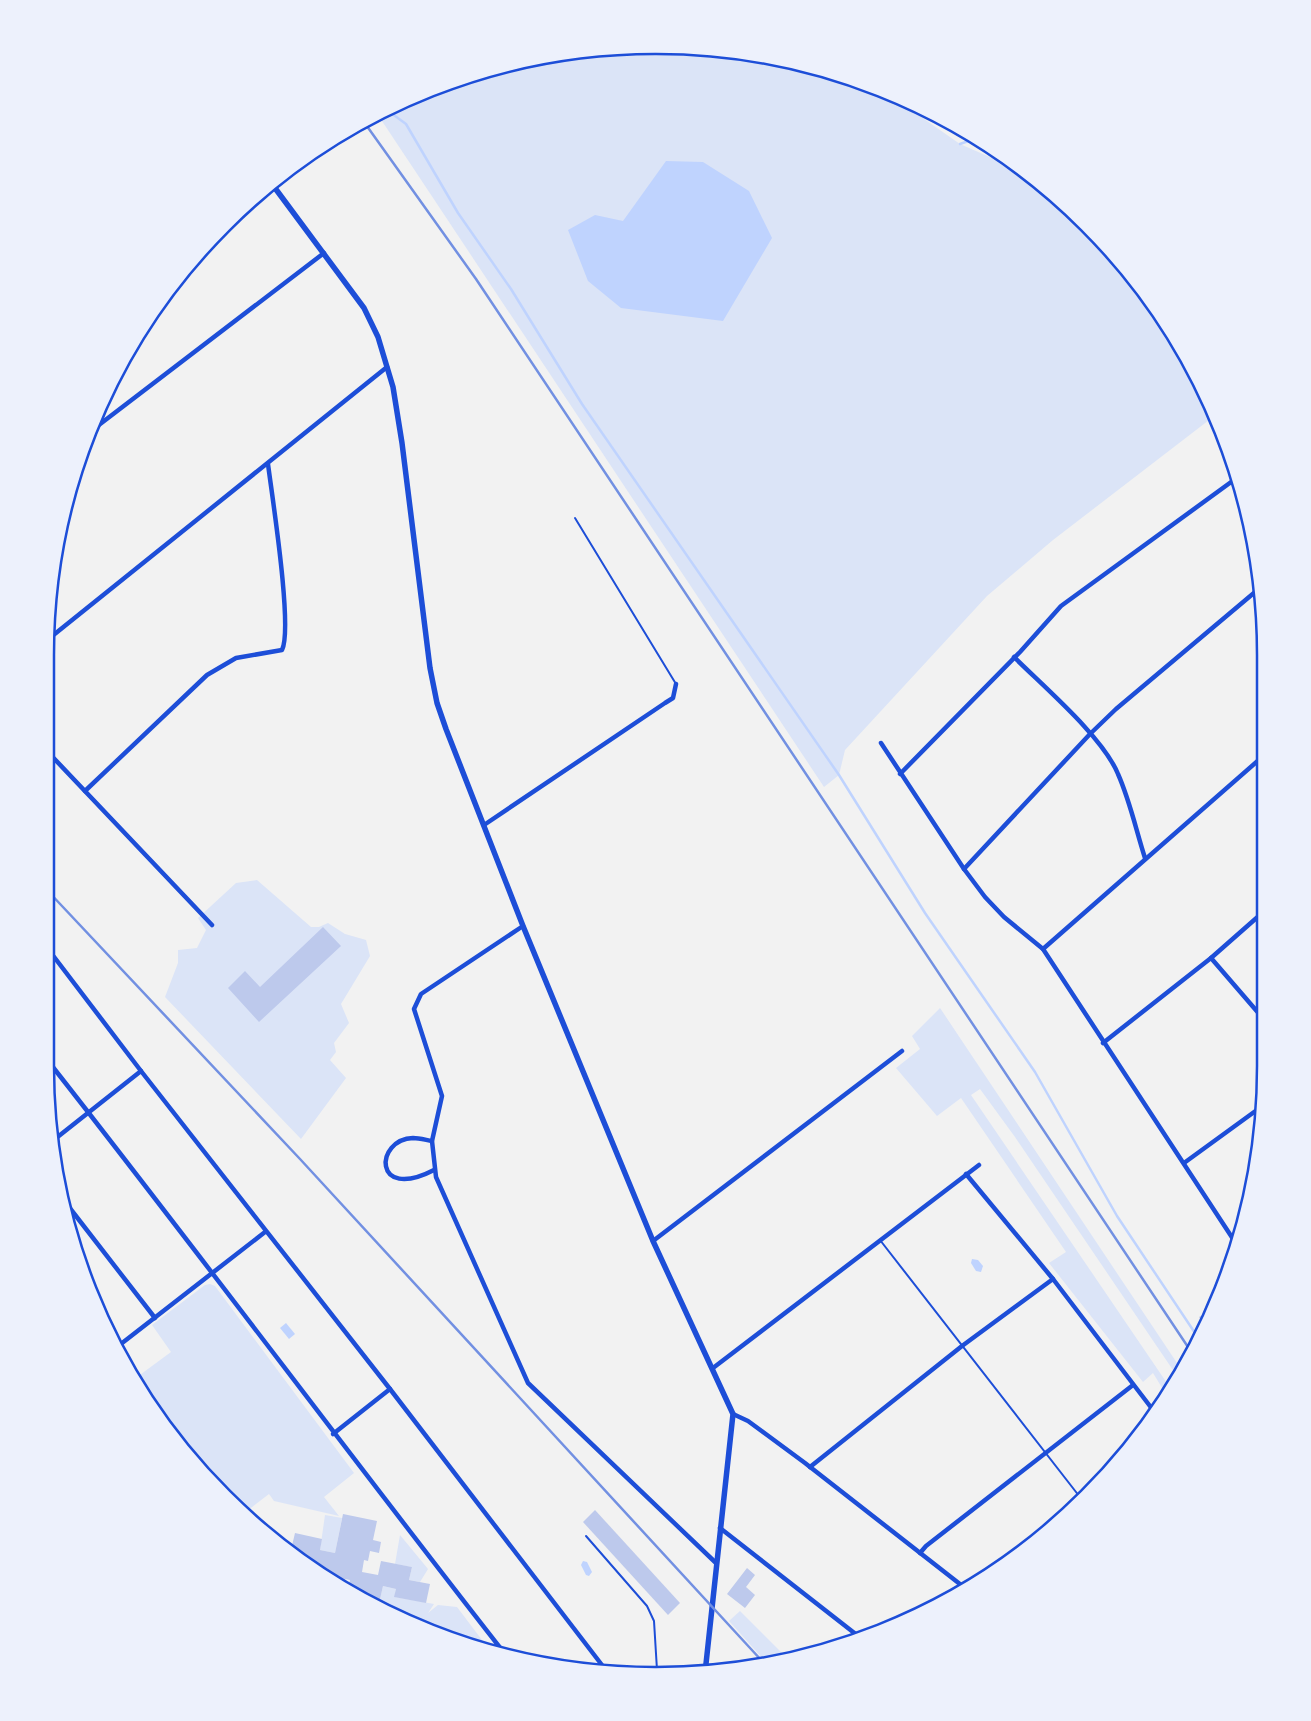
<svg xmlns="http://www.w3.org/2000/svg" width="1311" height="1721" viewBox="0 0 1311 1721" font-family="Quicksand,sans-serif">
<rect width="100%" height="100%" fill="#f2f2f2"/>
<g fill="#dbe4f7">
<polygon points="655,45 774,57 889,91 912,104 914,112 960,144 992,158 1004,155 1087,224 1163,316 1213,417 1053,540 987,596 845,750 839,775 824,787 378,115 422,92 536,57"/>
<polygon points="257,880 311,927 319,927 328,923 345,934 366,940 370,956 341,1004 349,1023 334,1043 336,1052 330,1060 346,1078 301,1139 165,997 178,963 178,950 197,948 206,930 198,918 236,883"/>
<polygon points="940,1008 1181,1369 1177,1376 1015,1137 980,1089 971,1095 1171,1389 1167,1396 1153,1373 1143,1382 1049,1263 1066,1252 961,1098 937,1116 896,1068 920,1049 912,1036"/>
<polygon points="210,1284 215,1286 354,1473 324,1497 339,1516 274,1501 269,1494 243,1514 171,1437 133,1380 171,1352 152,1325 205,1285"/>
<polygon points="325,1515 342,1518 335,1553 320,1550"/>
<polygon points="400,1535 428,1569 420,1582 409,1580 412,1567 395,1564"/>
<polygon points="383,1586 396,1589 395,1597 434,1604 428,1613 438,1605 457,1607 488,1648 385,1613 378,1608"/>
<polygon points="740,1611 786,1657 765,1661 729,1621"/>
</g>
<g fill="#bfd3fe">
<polygon points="666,161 703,162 749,191 772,238 723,321 621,308 588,281 568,230 595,215 623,221"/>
<polygon points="972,1259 978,1260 983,1266 981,1272 976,1271 971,1263"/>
<polygon points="286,1323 295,1334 289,1339 280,1328"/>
<polygon points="583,1561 587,1562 592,1572 589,1576 586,1575 581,1565"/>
</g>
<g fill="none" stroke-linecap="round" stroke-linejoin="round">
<g stroke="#bfd3fe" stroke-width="2.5">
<polyline points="387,110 406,124 458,213 511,289 582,404 839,775 925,913 1035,1072 1117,1216 1197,1336"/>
<polyline points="960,144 977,138"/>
</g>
</g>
<g fill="#bdc9ec">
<polygon points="323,927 341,946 259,1022 228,988 245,971 260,987"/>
<polygon points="1210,1311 1205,1320 1203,1323 1199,1317"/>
<polygon points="595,1510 680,1603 668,1615 583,1522"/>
<polygon points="343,1514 377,1521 373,1540 381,1542 379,1553 370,1551 368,1561 364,1560 362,1572 378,1575 381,1561 412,1567 409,1580 430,1584 426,1603 394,1597 396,1589 383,1586 378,1608 348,1588 350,1580 330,1576 291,1550 295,1533 322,1539 320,1550 335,1553"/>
<polygon points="747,1568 755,1575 746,1587 755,1595 745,1608 727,1594"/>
</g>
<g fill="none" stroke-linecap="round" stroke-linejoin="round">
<g stroke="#1d4ed8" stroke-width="2">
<polyline points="575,518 676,684"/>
<polyline points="880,1240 1083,1501"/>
<polyline points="586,1536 647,1606 654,1621 657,1670"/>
</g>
<g stroke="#1d4ed8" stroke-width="4.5">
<polyline points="91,431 324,253"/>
<polyline points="46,641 387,367"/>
<path d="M1014 657C1044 687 1103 737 1118 774 1130 801 1136 830 1145 858"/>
<polyline points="881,743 964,869 985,897 1004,917 1043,949 1237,1245"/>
<polyline points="46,750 212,925"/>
<polyline points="900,774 1020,652 1061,606 1238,477"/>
<path d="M85 791 207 675 236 658 282 650C293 628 272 496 268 464"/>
<polyline points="484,825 665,703 673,698 676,684"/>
<polyline points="964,869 1090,734 1116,709 1261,587"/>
<polyline points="523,926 421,994 414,1009 442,1096 432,1141 436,1177 528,1383 716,1563"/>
<polyline points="45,945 141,1071 390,1389 605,1669"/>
<polyline points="1043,949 1261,758"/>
<polyline points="1211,958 1261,1016"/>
<polyline points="1103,1043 1211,958 1261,914"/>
<path d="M45 1057C200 1254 350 1456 505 1654"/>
<polyline points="55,1139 141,1071"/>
<path d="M432 1141C426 1140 419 1138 413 1138 375 1139 372 1202 434 1170"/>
<polyline points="1184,1163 1261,1107"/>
<polyline points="966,1174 1053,1279 1156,1414"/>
<polyline points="62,1198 155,1318"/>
<polyline points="653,1241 902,1051"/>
<polyline points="117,1347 265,1232"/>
<polyline points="713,1368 979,1165"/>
<polyline points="733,1414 748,1421 805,1463 965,1588"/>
<polyline points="333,1434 390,1389"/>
<polyline points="810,1467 962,1346 1053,1279"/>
<polyline points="720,1528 862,1639"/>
<polyline points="920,1553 926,1546 1133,1385"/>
<polyline points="621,1670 705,1671"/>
</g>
<polyline stroke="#1d4ed8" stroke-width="5.5" points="272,184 364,308 378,337 393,387 402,443 430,668 437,703 446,729 523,926 653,1241 733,1414 705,1673"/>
<g stroke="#7290e2" stroke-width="2.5">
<polyline points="364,122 476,279 1190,1350"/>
<polyline points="46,889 300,1159 762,1661"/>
</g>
</g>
<path d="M0 0H1311V1721H0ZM655 54H656A601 601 0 0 1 1257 655V1066A601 601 0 0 1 656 1667H655A601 601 0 0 1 54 1066V655A601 601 0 0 1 655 54Z" fill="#edf1fc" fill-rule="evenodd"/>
<path fill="none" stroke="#1d4ed8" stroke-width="2.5" d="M655 54H656A601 601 0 0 1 1257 655V1066A601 601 0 0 1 656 1667H655A601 601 0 0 1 54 1066V655A601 601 0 0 1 655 54Z"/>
</svg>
